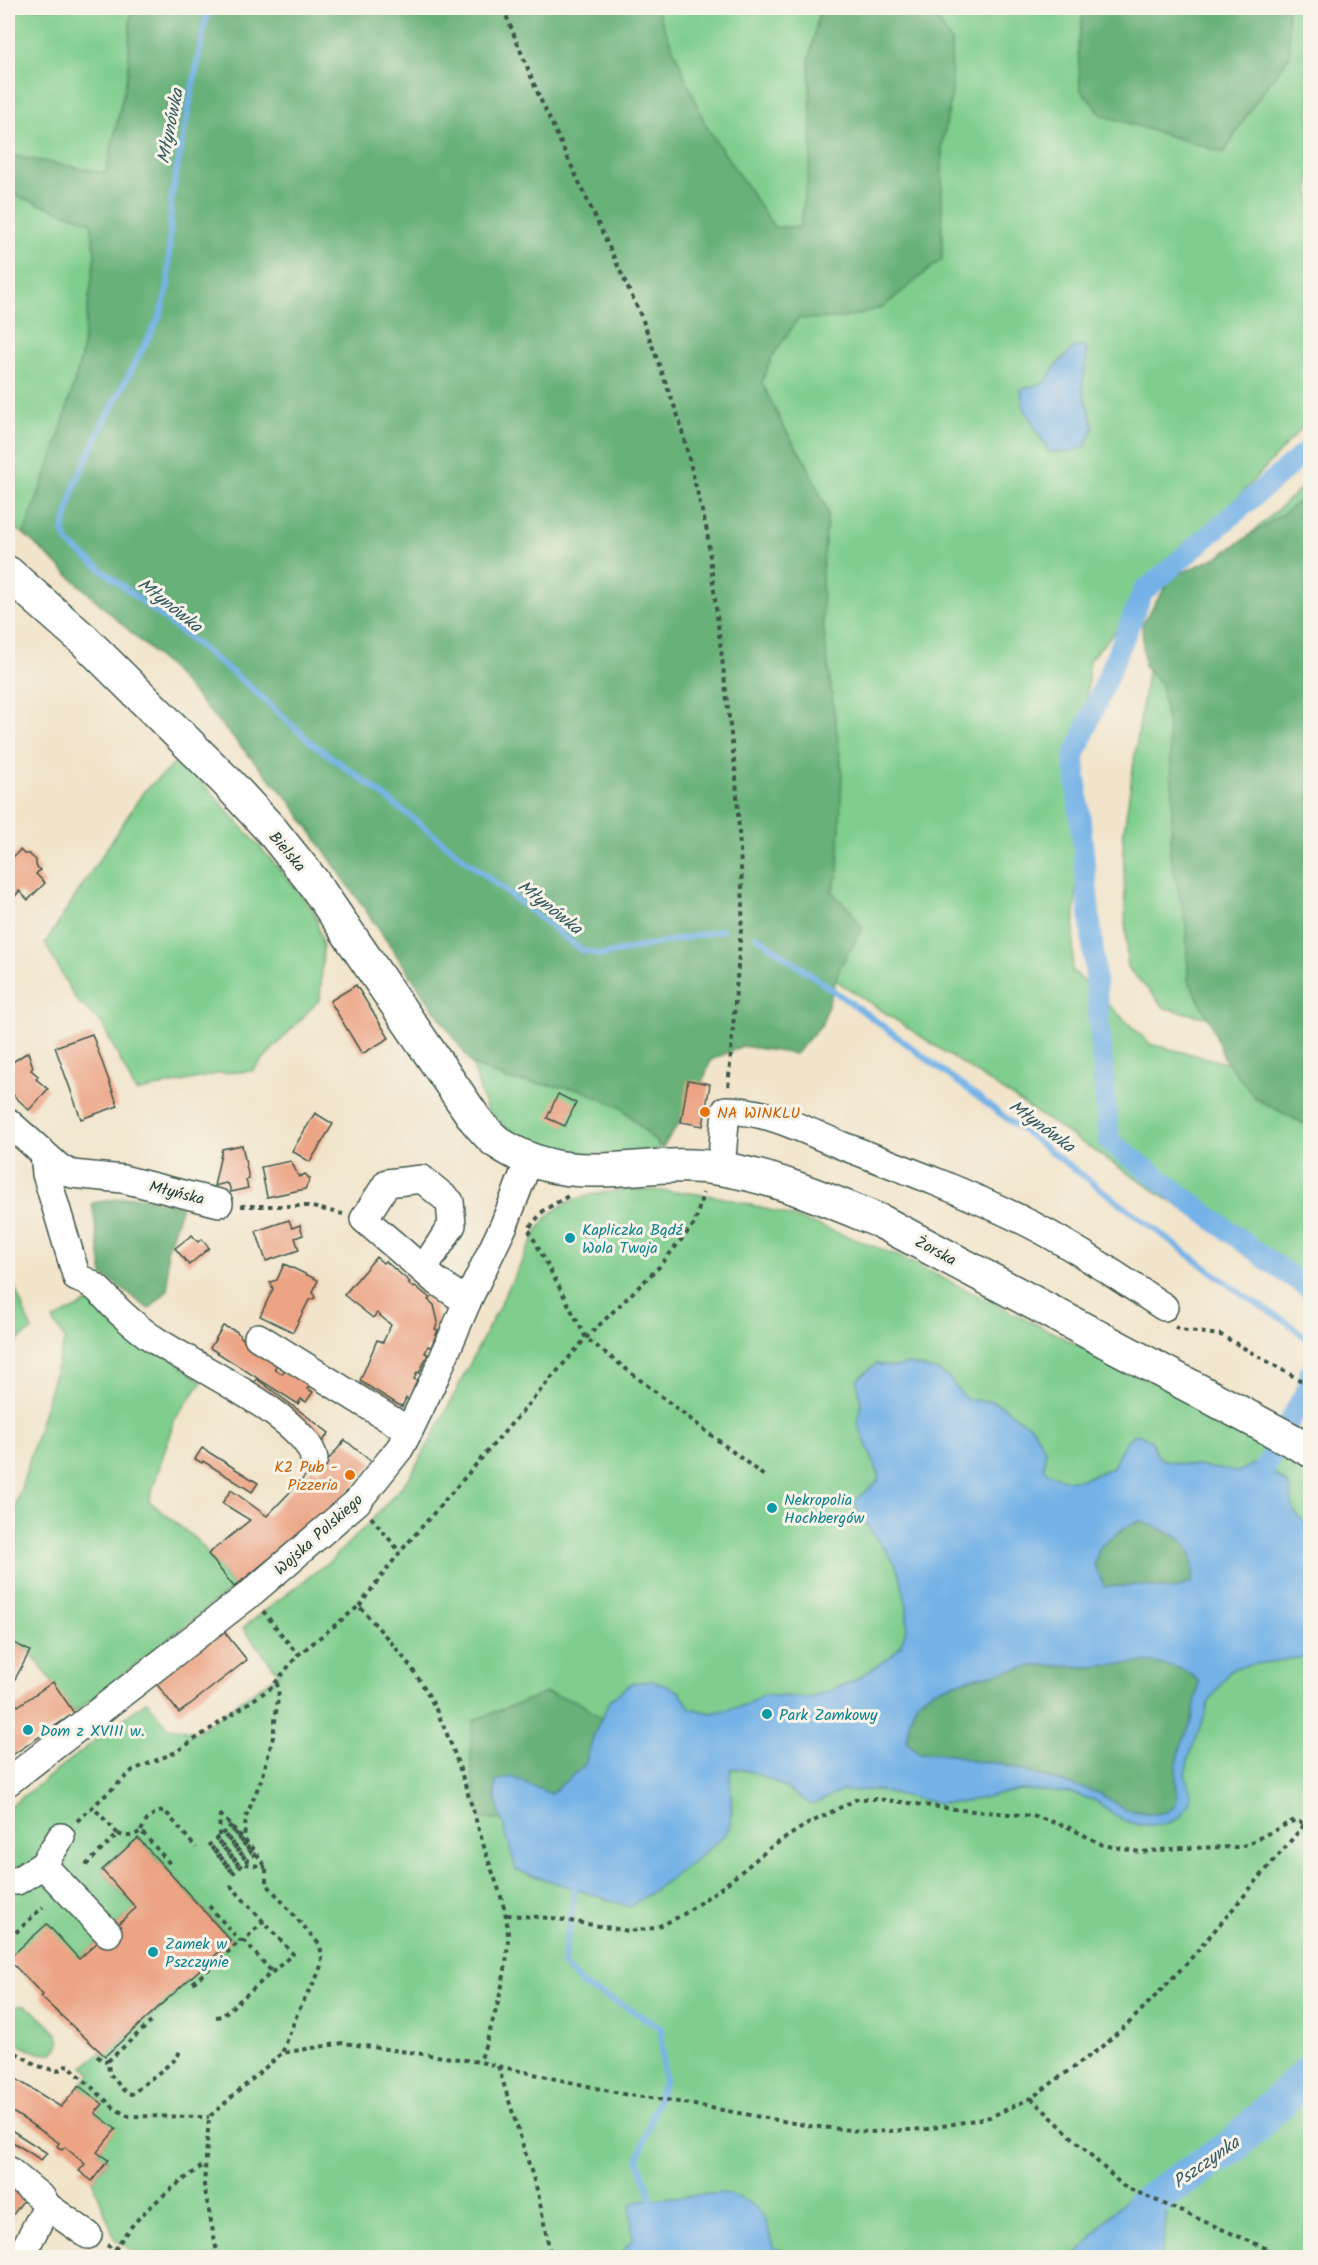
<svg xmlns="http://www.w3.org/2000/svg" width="1318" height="2265" viewBox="0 0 1318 2265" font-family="Kalam,sans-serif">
<rect width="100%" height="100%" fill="#f7f3e8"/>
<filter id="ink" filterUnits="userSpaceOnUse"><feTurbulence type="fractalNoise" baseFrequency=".0167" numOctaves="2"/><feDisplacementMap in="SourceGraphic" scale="12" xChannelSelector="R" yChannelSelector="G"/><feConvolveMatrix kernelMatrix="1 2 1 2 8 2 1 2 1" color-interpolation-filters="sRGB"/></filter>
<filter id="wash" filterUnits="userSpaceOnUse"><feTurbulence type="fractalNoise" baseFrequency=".008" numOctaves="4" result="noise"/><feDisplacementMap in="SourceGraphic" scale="24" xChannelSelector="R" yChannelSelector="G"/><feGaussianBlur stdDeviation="1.35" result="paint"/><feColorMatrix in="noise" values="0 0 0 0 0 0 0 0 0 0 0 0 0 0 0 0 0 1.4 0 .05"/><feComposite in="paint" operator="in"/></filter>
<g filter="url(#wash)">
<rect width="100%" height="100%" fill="#f1e4ca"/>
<g fill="#7fce8e" stroke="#4f8661" stroke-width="1.5">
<polygon points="8,8 131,8 128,73 106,174 8,155"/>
<polygon points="629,8 1310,8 1310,419 1089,660 1072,970 1150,1044 1310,1084 1310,1293 820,970 832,917 841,762 799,501"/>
<polygon points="8,193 92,222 95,255 81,358 57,444 24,534 8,525"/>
<polygon points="1310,480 1310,1041 1165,1008 1127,967 1123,837 1150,652 1190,589"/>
<polygon points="181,758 295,887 315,914 323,947 320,999 252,1071 221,1073 136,1092 101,1022 76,1000 45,943 144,791"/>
<polygon points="472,1064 508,1080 579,1088 622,1108 662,1148 637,1155 559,1153 527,1141 504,1127 486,1109"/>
<path d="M630 1189C666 1191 704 1192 740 1202 793 1215 845 1235 896 1255L1264 1437 1310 1464V2257H141L115 2239 94 2184 92 2181 108 2160 97 2152 115 2129 95 2113 102 2104 79 2086 91 2074 84 2067 101 2052 105 2056 231 1940 138 1838 102 1870 136 1908 79 1959 12 1963 8 1965V1808L147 1701 168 1727 197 1732 279 1674 243 1628 332 1559 369 1523 409 1478 432 1438 539 1228C561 1195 594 1194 630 1189Z"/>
<polygon points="10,1275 32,1331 20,1338 8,1356 8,1276"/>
<polygon points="97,1298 202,1382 174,1420 149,1501 199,1542 234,1587 74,1713 30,1651 8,1640 8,1548 14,1512 65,1339 53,1320"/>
<path d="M18 2006C22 2006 24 2005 27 2007 33 2010 55 2030 58 2036 60 2040 60 2046 57 2049 47 2062 20 2045 10 2039L8 2037V2013Z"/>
</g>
<g fill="#67b179" stroke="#437756" stroke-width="1.5">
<polygon points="131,8 656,8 706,126 774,227 800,227 812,150 809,61 820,8 930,8 951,41 952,93 942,146 942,259 883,307 844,318 798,319 772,357 762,382 783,426 807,464 828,512 822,574 823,625 842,773 838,875 831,891 850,910 863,928 840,967 822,1024 795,1054 742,1046 711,1060 696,1099 662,1148 622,1108 579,1089 508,1080 472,1064 290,801 172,670 24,534 57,444 81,358 95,255 91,222 8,193 8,155 106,173 128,73"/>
<path d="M1084 8H1287L1290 56C1265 87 1243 118 1225 153L1102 115 1080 89 1078 45Z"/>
<polygon points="1310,493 1310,1127 1256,1099 1224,1058 1212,1026 1188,979 1186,923 1170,853 1173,794 1168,729 1161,684 1144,666 1142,624 1172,577 1219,556 1281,515"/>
<polygon points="135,1196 182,1206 167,1250 168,1290 149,1309 103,1275 92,1203"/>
<path d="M1140 1521C1175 1535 1198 1539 1192 1582L1173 1590 1139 1585 1105 1587 1094 1565 1100 1547 1124 1528Z"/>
<path d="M1146 1661C1166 1665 1186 1666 1199 1682L1192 1721 1181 1746 1176 1769 1177 1801 1173 1808 1166 1812 1155 1814 1126 1810 1099 1793 996 1763 971 1761 952 1754 918 1753 906 1741 910 1718 917 1701 933 1690 972 1678 1038 1665 1092 1667Z"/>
<path d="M546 1693 577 1701 601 1718 585 1765 551 1794 539 1790 495 1795 502 1820 481 1819C472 1787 467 1753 474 1720Z"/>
</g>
<g fill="#75b2e7" stroke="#4a788e" stroke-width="1.5" fill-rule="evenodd">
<polygon points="1074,347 1086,347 1087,359 1082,388 1094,427 1085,447 1068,452 1049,452 1023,406 1021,389 1045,383 1056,366"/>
<path d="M876 1364 895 1367 908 1364 938 1371 950 1379 962 1395 969 1400 991 1401 1003 1406 1016 1418 1032 1426 1045 1450 1044 1469C1065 1489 1089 1478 1113 1467 1119 1454 1123 1438 1138 1434L1152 1441 1155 1452 1161 1459 1176 1463 1238 1472 1253 1464C1264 1470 1279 1474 1287 1484 1298 1501 1283 1510 1310 1525V1656L1249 1665 1235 1668 1228 1673 1208 1704 1201 1727 1191 1751 1185 1774 1191 1794 1189 1804 1181 1816 1171 1822 1160 1825H1140L1122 1820 1096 1801 1070 1793 1043 1791 1020 1790 958 1803H937L877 1790 842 1791 812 1805C784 1787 765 1772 731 1768 728 1787 735 1809 729 1828 724 1842 646 1896 630 1907L516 1870 495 1795 496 1781 512 1777 551 1794 585 1765 594 1734 610 1700 632 1683 653 1681 679 1691 690 1708 711 1713 745 1706 763 1695 811 1698 852 1682 890 1657 900 1646 907 1628V1606L901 1579 895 1563 858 1514 855 1501 878 1481V1473L858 1424 861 1404 857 1380ZM1140 1521C1174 1534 1199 1540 1192 1582L1173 1590 1139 1585 1105 1587 1094 1565 1100 1547 1124 1528ZM1146 1662C1166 1665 1186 1666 1199 1682L1192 1721 1181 1746 1176 1769 1177 1801 1173 1808 1166 1812 1155 1814 1126 1810 1099 1793 996 1763 971 1761 952 1754 918 1753 906 1741 910 1718 917 1701 933 1690 972 1678 1038 1665 1092 1667Z"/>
<path d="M724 2193C741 2199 761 2204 767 2224 770 2232 770 2240 774 2248L801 2257H619L633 2239 630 2207 638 2200Z"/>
<polygon points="1128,2198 1167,2214 1161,2257 1076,2257 1104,2222"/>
</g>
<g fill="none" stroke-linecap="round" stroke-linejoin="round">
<g stroke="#75b2e7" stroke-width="6">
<polyline points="208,8 171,200 168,288 160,316 105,420 75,485 63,531 68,543 248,685 312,743 370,785 581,950 602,955 723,930"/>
<polyline points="756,936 868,1015 1244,1296 1287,1322 1310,1341"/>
<polyline points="575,1889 563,1965 585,1987 621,2004 661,2028 664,2082 638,2159 651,2198"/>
</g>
<g stroke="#75b2e7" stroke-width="21">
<polyline points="1310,448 1143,592 1074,757 1093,949 1109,1141 1266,1259 1310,1289"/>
<polyline points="1264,1470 1308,1387 1310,1373"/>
</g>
<polyline stroke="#75b2e7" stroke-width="36" points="1107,2258 1145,2204 1234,2145 1310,2072"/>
</g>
<g id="blocks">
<g fill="#eca485">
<polygon points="20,850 24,854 29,854 36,860 36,866 40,870 36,874 45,883 28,900 19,891 14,898 8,892 8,862"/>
<polygon points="356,985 389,1038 362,1054 330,1001"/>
<polygon points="92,1034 118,1106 81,1119 55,1047"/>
<polygon points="28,1052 33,1067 31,1070 38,1076 36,1079 48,1089 29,1110 8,1090 8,1065"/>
<polygon points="688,1080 710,1084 703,1126 681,1122"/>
<polygon points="558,1094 576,1103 565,1126 547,1118"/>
<polygon points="315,1113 333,1124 310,1162 292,1151"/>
<polygon points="242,1145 249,1179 246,1180 248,1188 231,1192 229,1185 226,1183 214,1186 222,1149"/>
<polygon points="291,1161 299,1177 305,1174 310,1179 305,1189 267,1197 261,1167"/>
<polygon points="289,1220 292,1228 300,1225 303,1235 295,1238 299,1250 266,1261 256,1231"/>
<polygon points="192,1235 198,1242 202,1239 209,1248 189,1265 175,1248"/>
<polygon points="376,1257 383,1263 385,1261 410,1282 408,1284 414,1288 415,1286 430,1298 428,1300 434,1305 438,1322 435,1329 438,1330 431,1347 428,1346 425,1353 428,1354 419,1373 417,1372 414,1379 417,1380 409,1400 406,1398 402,1407 360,1381 377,1340 383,1342 391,1325 377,1313 373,1318 344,1295"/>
<polygon points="284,1264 318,1280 313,1292 315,1298 309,1300 293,1332 260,1316 273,1289 270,1282 277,1280"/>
<polygon points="223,1326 236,1331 248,1345 277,1365 274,1369 282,1374 287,1366 312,1382 308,1389 313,1392 306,1402 301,1399 298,1404 210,1348"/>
<polygon points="257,1379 329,1433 322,1442 250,1388"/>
<polygon points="345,1440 373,1463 339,1501 310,1526 234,1587 208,1554 250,1520 222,1503 231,1490 267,1516 313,1468 318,1472"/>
<polygon points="202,1448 258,1483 252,1492 203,1461 202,1463 195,1459"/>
<polygon points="222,1629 247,1660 179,1713 155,1682"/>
<polygon points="8,1640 30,1651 15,1679 8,1675"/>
<polygon points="53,1682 74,1713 8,1758 8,1713 10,1712 8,1707 14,1702 18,1706"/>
<polygon points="138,1838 231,1941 105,2056 41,1997 43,1995 8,1959 47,1924 79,1959 136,1908 102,1870"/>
<polygon points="8,2074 61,2107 79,2086 103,2104 95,2113 116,2129 97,2152 108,2160 92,2181 79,2171 85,2164 65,2147 62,2150 57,2146 59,2143 42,2131 8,2109"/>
<polygon points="8,2128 47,2153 41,2160 8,2139"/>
<polygon points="8,2184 25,2198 8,2222"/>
</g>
</g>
</g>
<g filter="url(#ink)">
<use href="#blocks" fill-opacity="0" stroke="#3e564a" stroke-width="1.5"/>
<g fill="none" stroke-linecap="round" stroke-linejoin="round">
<defs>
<g id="minor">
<polyline points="8,1122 61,1169 72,1174 123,1179 219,1203"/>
<path d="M44 1154 46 1174 77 1278C98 1283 107 1301 122 1314 132 1323 144 1333 155 1340 189 1363 308 1419 314 1459"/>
<path d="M721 1169 726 1110C771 1111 803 1130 843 1146 907 1170 971 1194 1032 1225 1078 1249 1121 1279 1164 1307"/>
<polyline points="423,1270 452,1225 450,1202 422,1179 387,1183 364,1219 435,1280 467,1302"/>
<polyline points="258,1337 409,1431"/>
<polyline points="8,1782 250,1594 357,1502 400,1448 409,1431 436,1375 467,1302 504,1225 529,1160"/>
<polyline points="43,1865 108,1933"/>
<polyline points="17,1881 43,1865 61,1837"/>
<polyline points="8,2170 43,2199 47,2206 88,2235"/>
<polyline points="20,2258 47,2206"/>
</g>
<path id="major" d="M8 573 84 640 228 783 273 832 313 882 475 1119C482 1127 489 1136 497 1142 573 1194 641 1155 723 1169 778 1178 830 1201 882 1222L1310 1450"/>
</defs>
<use href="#minor" stroke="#3e564a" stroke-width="30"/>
<use href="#major" stroke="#3e564a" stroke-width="36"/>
<g stroke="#3e564a" stroke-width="4" stroke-dasharray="4.5 4.5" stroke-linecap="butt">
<polyline points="503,8 539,96 642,318 679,419 707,531 736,777 743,904 728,1089"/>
<polyline points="241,1206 308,1206 343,1214"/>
<polyline points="530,1227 544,1210 568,1196"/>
<polyline points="529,1230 586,1338 764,1476"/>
<polyline points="1175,1327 1180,1330 1221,1335 1300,1380 1310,1382"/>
<polyline points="371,1517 400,1552"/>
<polyline points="359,1606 400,1552 586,1338 659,1267 695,1223 703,1193"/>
<polyline points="263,1611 298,1655"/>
<path d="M220 1814 253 1849 266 1867V1883L318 1943C330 1965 311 1984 302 2004 294 2019 289 2037 282 2053"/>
<path d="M77 1821 133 1770 176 1752 271 1688 298 1655 359 1606C384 1635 411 1662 429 1696 455 1744 469 1798 485 1850 494 1879 508 1907 508 1938 507 1980 493 2021 480 2062"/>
<path d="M141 1831C146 1820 151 1812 165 1811L196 1848"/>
<path d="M118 1834C127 1837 133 1837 141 1831L172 1866"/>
<polyline points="219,1836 220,1814"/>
<polyline points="208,1846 232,1825"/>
<polyline points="211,1850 235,1829"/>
<polyline points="214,1853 238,1832"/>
<polyline points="217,1857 241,1836"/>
<polyline points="220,1860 244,1839 246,1817 263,1775 273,1737 279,1690 276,1681"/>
<polyline points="223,1864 247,1842"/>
<polyline points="245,1864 266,1867"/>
<polyline points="86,1865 118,1834 93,1807"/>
<polyline points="226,1867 250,1846"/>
<polyline points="229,1871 253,1849"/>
<polyline points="232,1874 256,1853"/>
<polyline points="209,1906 240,1941"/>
<polyline points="507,1915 552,1918 629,1931 655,1928 681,1916 725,1885 770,1848 804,1826 857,1799 878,1799 962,1810 1033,1816 1066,1826 1103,1845 1140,1852 1183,1848 1241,1847 1295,1820 1305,1824"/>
<polyline points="264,1921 245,1939 245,1942 272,1972"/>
<polyline points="8,1936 12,1936 43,1907"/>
<polyline points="193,1983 240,1941 245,1941"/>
<polyline points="216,2017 222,2016 293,1954 230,1885"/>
<polyline points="8,2048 38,2066 57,2071 68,2065 114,2108 128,2116 209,2117"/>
<polyline points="97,2056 103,2061 108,2061 109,2073 126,2093 132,2094 177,2058 181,2048"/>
<polyline points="108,2061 151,2022"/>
<polyline points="498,2066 538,2193 551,2258"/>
<polyline points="1031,2098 1123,2186 1288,2258"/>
<polyline points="107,2245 128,2258"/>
<path d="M115 2250C135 2214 172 2188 205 2164"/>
<polyline points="218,2258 204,2185 209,2117 282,2053 343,2043 480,2062 628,2095 673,2101 810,2126 870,2132 927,2129 990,2117 1031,2098 1099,2049 1131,2021 1187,1963 1310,1818"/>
</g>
<use href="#minor" stroke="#fff" stroke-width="27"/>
<use href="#major" stroke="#fff" stroke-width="33"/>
</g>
</g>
<g fill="#e8710a" stroke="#f7f3e8" stroke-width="2">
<circle cx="705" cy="1112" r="6"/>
<circle cx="350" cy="1475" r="6"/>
</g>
<g fill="#0f9aa8" stroke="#f7f3e8" stroke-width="2">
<circle cx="570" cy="1238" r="6"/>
<circle cx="772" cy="1508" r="6"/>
<circle cx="767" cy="1714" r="6"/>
<circle cx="28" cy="1730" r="6"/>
<circle cx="153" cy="1952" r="6"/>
</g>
<g text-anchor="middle" stroke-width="6" stroke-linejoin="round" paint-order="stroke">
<g font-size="16" fill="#1f3d34" stroke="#f7f3e8">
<text transform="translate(288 851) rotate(50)" y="6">Bielska</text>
<text transform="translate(177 1192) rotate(14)" y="6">Młyńska</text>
<text transform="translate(936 1250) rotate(28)" y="6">Żorska</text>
<text transform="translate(318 1534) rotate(-42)" y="6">Wojska Polskiego</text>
</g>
<g font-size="16" fill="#c56008" stroke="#f7f3e8" text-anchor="start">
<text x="717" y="1118">NA WINKLU</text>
<text x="338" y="1472" text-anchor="end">K2 Pub -<tspan x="338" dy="18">Pizzeria</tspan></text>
</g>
<g font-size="16" fill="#0d838f" stroke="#f7f3e8" text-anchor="start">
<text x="582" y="1235">Kapliczka Bądź<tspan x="582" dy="18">Wola Twoja</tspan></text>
<text x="784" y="1505">Nekropolia<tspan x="784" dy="18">Hochbergów</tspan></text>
<text x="779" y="1720">Park Zamkowy</text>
<text x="40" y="1736">Dom z XVIII w.</text>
<text x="165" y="1949">Zamek w<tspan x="165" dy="18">Pszczynie</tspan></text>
</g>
<g font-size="18" font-style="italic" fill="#345a61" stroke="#f7f3e8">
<text transform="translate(170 126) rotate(-79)" y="6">Młynówka</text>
<text transform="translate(170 605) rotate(38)" y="6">Młynówka</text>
<text transform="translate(550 907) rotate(38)" y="6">Młynówka</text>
<text transform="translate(1042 1126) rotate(36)" y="6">Młynówka</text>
<text transform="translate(1206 2162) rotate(-35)" y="6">Pszczynka</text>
</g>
</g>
<rect width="1318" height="2265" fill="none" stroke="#f7f3e8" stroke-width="30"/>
</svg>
